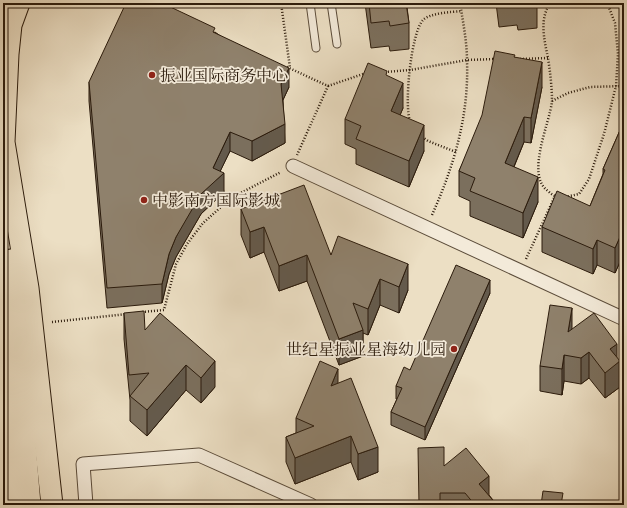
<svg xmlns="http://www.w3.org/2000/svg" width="627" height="508" viewBox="0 0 627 508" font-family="Alegreya,'Noto Serif SC',serif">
<rect width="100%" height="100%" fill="#ecdfc4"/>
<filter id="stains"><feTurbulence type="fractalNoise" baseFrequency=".005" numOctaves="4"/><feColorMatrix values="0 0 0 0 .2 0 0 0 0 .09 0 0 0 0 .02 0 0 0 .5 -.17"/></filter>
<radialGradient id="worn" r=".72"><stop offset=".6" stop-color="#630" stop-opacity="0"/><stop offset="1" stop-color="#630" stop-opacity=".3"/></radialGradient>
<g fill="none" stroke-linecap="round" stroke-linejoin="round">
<defs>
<g id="lane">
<polyline points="310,3 316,48"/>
<polyline points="331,3 337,44"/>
</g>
<g id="street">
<polyline points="293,166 624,319"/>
<polyline points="86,505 83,464 199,455 311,505"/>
</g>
<g id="primary">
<polyline points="19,3 11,25 8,54 4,142 28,288 52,505"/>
<polyline points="11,260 16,333 30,505"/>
<polyline points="3,373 15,505"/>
</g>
</defs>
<use href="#lane" stroke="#5b4c3a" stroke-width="9"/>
<use href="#street" stroke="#5b4c3a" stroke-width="15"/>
<use href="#primary" stroke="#2b1b0c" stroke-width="23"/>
<g stroke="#2b1b0c" stroke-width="2.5" stroke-dasharray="1 2" stroke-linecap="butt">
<polyline points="281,3 290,68"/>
<path d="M554 3C552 5 548 7 547 9 540 24 545 43 548 58 550 71 552 87 552 101 550 123 525 175 548 191 551 194 554 196 558 197"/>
<polyline points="520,59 548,58"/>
<polyline points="287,67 328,86 297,155"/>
<polyline points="385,72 410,70 467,60 495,59"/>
<polyline points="328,86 366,73"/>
<polyline points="552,101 568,93 590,87 624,86"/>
<path d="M410 121C404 105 411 33 423 20 430 13 451 12 462 11"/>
<polyline points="422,137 428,141 456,152"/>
<polyline points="565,197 579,194 589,179 604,134 616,86 618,54 615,23 608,5 605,3"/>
<path d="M432 215C454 166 469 116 467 61 467 42 463 22 460 3"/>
<polyline points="526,259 555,196"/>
<polyline points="142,312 164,310 176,264 187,244 203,223 231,198 281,172"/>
<polyline points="52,322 127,314"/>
</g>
<use href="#lane" stroke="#f3ead9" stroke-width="7"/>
<use href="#street" stroke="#f3ead9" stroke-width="13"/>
<use href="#primary" stroke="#ecdfc4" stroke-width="21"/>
</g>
<g fill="#7b6f5d" stroke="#2b1b0c">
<polygon points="365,3 438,3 407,7 409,23 409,49 390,51 389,46 371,48"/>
<polygon points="496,3 537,3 537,28 518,30 517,25 499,27"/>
<polygon points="215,32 289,87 283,100 285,143 252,161 230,151 220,171 224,192 201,214 176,257 169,274 162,303 107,308 89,101 89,82"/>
<polygon points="515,57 542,87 531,143 524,142 514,167 538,202 523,238 470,216 470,201 459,196 459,171"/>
<polygon points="387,76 403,108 400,115 424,151 409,187 356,164 356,149 345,144 345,119"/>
<polygon points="624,114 624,253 615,273 597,265 593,274 542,252 542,227 590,206 603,174 603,169 621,128"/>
<polygon points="241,209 331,255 408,290 399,313 380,305 368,335 363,333 363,356 339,365 307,281 279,291 264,252 250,258 241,235"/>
<polygon points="490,293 425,440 391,425 391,412 397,399 396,399 396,386 410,370"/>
<polygon points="124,313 215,387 201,403 186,390 147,436 130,421 130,400 124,339"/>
<polygon points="572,330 617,358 620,387 605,398 589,378 581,384 564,381 562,395 540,391 540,366"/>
<polygon points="338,383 378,472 358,480 351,462 295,484 286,462 286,437 296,433 296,418"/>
<polygon points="444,466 489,495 497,505 418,505"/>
</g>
<g fill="#645a4c" stroke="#2b1b0c">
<polygon points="542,62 542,87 531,143 531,118"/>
<polygon points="289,68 289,87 281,104 281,84"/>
<polygon points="403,83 403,108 391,137 391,111"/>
<polygon points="524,117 524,142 505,188 505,163"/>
<polygon points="285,124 285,143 252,161 252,141"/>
<polygon points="424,125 424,151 409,187 409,161"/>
<polygon points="230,132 230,151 216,180 224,173 224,192 201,214 176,257 169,274 162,303 162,284 169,254 176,237 213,168"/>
<polygon points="538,177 538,202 523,238 523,213"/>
<polygon points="264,227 264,252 250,258 250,232"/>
<polygon points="624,228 624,253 615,273 615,248"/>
<polygon points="597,240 597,265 593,274 593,249"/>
<polygon points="307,255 307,281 279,291 279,266"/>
<polygon points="408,264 408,290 399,313 399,287"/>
<polygon points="380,279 380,305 368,335 368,309"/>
<polygon points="490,280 490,293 425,440 425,427"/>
<polygon points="572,308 572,334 568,332"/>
<polygon points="363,330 363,356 339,365 339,339"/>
<polygon points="617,344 617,363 620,361 620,387 605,398 605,373 610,349"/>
<polygon points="589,352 589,378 581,384 581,358"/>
<polygon points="564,355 564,381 562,395 562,369"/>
<polygon points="215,361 215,387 201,403 201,378"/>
<polygon points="186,365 186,390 147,436 147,410"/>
<polygon points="338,369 338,394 331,386"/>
<polygon points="351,436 351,462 295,484 295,458"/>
<polygon points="378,447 378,472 358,480 358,454"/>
<polygon points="489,476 489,501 479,484"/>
</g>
<g fill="#8f816c" stroke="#2b1b0c">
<polygon points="126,3 162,3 215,28 213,32 289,68 281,84 285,124 252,141 230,132 213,168 224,173 201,194 176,237 169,254 162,284 107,288 89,82"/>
<polygon points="369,3 406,3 409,23 390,26 389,21 371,23"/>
<polygon points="518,3 537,3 518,6"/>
<polygon points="495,51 515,55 514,57 542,62 531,118 524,117 505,163 538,177 523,213 470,191 475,178 459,171 482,115"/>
<polygon points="368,63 387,71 386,75 403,83 391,111 424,125 409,161 356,139 361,126 345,119"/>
<polygon points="624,114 624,228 615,248 597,240 593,249 542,227 557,191 590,206 605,170 603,169 621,128"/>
<polygon points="304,185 331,255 338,236 408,264 399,287 380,279 368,309 353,303 363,330 339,339 307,255 279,266 264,227 250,232 241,209"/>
<polygon points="456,265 490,280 425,427 391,412 402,388 396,386 404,367 410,370"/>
<polygon points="550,305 572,308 568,332 594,313 617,344 610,349 620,361 605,373 589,352 581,358 564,355 562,369 540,366"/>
<polygon points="144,311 145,330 160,313 215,361 201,378 186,365 147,410 130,396 149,373 129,375 124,313"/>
<polygon points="320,361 338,369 331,386 351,378 378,447 358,454 351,436 295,458 286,437 314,426 296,418"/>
<polygon points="444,447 444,466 466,448 489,476 479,484 497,505 475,505 465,493 440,493 440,505 419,505 418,448"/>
<polygon points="543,491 563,493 561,505 541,505"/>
<polygon points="518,502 521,505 515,505"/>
</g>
<g fill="#8f2418" stroke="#f3ead9" stroke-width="1.5">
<circle cx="152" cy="75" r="4"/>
<circle cx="144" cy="200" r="4"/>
<circle cx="454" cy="349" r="4"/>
</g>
<g text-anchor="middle" stroke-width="3.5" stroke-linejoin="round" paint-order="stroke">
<g font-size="16" fill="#2b1b0c" stroke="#f3ead9" text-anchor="start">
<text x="160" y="81">振业国际商务中心</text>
<text x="152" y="206">中影南方国际影城</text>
<text x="446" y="355" text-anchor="end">世纪星振业星海幼儿园</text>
</g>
</g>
<rect width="627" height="508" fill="none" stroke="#ecdfc4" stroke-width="16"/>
<rect x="4" y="4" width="619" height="500" fill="none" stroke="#2b1b0c" stroke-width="2"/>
<rect x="8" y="8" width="611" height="492" fill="none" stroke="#2b1b0c"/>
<rect width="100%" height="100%" filter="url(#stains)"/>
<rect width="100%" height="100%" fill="url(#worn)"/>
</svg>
